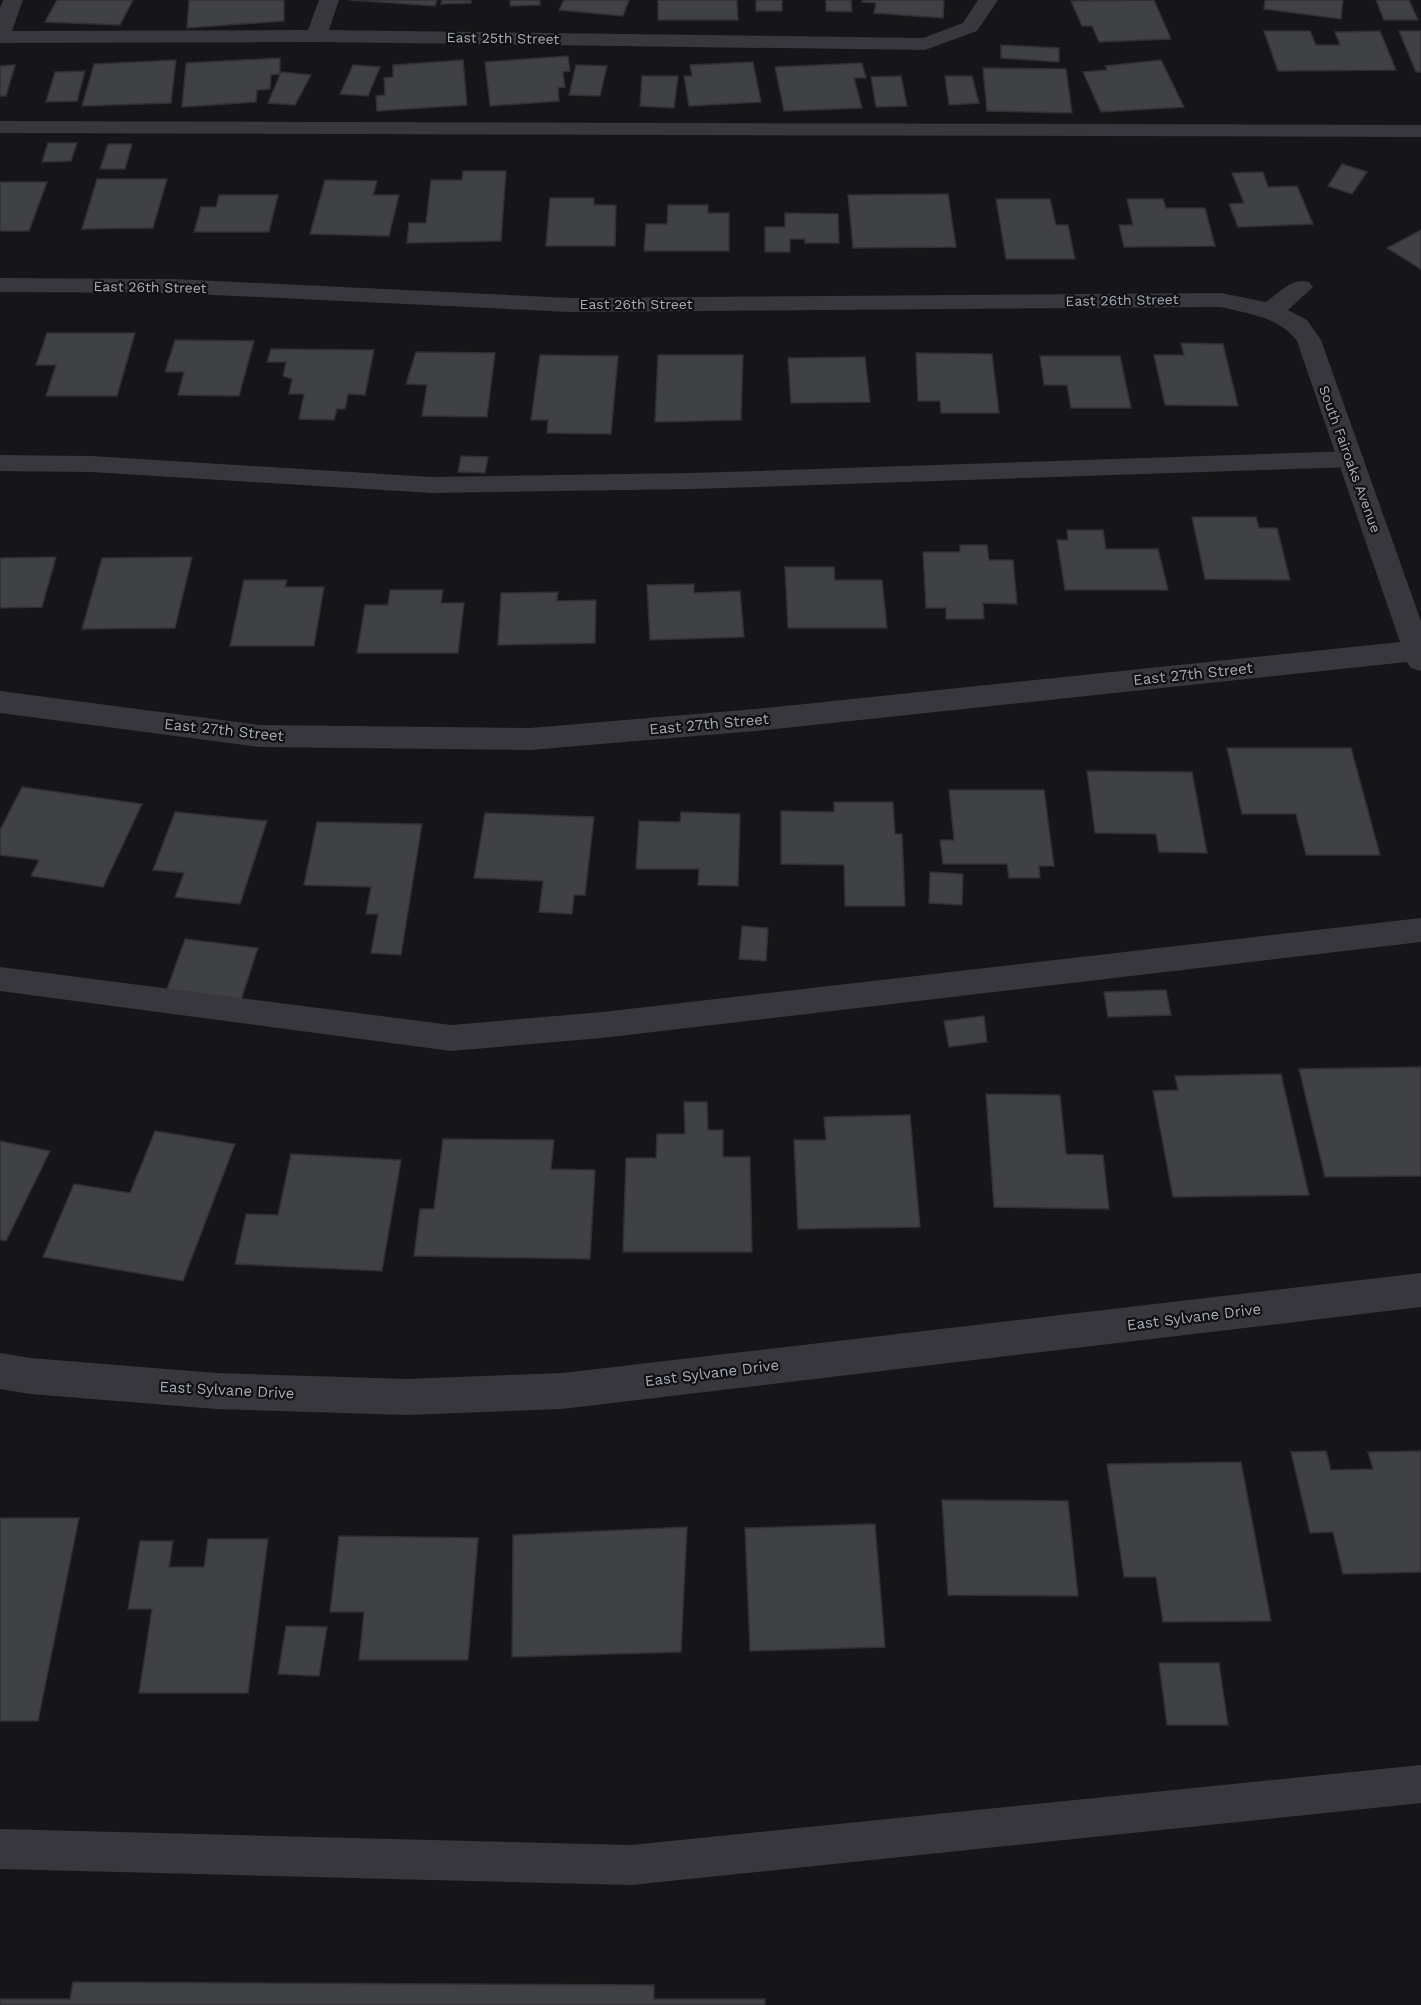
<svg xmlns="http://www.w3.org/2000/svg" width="1421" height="2005" viewBox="0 0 1421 2005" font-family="'Work Sans',sans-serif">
<rect width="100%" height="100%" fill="#161618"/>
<g fill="#404145" stroke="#303034" stroke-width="1.5">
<polygon points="57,0 133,0 120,25 45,22"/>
<polygon points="189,0 284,0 284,21 187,28"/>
<polygon points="349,0 437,0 435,6"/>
<polygon points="442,0 471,0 471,3 441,4"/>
<polygon points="510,0 540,0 540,5 510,6"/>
<polygon points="564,0 629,0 623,16 559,10"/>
<polygon points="658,0 737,0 738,20 658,20"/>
<rect x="756" y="0" width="26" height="11"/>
<polygon points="826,0 851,0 852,12 826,11"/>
<polygon points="863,0 944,0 943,18 874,13 876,3 862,2"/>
<polygon points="1154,0 1171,39 1099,42 1092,26 1082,26 1071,1"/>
<polygon points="1265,0 1343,0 1341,19 1264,9"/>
<polygon points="1376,0 1409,0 1418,20 1384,20"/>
<polygon points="1264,31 1310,31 1316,45 1340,45 1335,32 1380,31 1396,70 1278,71"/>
<polygon points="1399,31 1421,31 1421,72 1416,72"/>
<polygon points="1001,45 1059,48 1059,62 1001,58"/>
<polygon points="568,56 570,71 563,72 565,87 558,88 559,101 490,106 485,62"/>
<polygon points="280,58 280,74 271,75 270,89 257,90 256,102 182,107 186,63"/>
<polygon points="176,60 171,103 82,106 94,64"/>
<polygon points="463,60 467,105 377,111 376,96 385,95 384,78 393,77 393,65"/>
<polygon points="1161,60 1184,107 1101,112 1083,72 1107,70 1105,66"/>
<polygon points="753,62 761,102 689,106 684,76 692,76 690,65"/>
<polygon points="862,63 866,78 854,78 862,108 784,111 775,67"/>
<polygon points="15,65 6,96 0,96 0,66"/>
<polygon points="353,65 380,67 368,96 340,94"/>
<polygon points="576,65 607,66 600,96 569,95"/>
<polygon points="983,68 1066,69 1072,113 987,111"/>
<polygon points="85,71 77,101 46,102 55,72"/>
<polygon points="281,72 311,75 295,105 268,103"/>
<polygon points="642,76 678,76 674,108 640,106"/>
<polygon points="901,76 907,106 876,107 871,77"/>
<polygon points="945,76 972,76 979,103 949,105"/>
<polygon points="48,143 77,143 71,161 42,162"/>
<polygon points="108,144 132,144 125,169 100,169"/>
<polygon points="1342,164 1367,172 1352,194 1328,186"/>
<polygon points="463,171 506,171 501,241 407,243 409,223 426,223 431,180 462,180"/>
<polygon points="1263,172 1268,187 1297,186 1313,224 1238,227 1229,204 1244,203 1232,173"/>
<polygon points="97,179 167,179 153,228 82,229"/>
<polygon points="325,180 377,181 373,195 399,195 389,236 310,234"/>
<polygon points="0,182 47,182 29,231 0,231"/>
<polygon points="948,194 956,247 853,248 848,195"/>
<polygon points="219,195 278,195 269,232 194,232 201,207 216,207"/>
<polygon points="550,198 594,198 594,205 616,205 615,246 546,246"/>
<polygon points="996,199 1050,199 1056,225 1068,225 1075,259 1006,259"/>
<polygon points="1127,199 1163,199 1166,208 1205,208 1215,246 1124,247 1119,225 1133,225"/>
<polygon points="668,205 708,205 708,213 729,213 729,251 644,251 646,224 667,224"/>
<polygon points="785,213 838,214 839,243 805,243 805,239 790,239 790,252 765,252 765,227 785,227"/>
<polygon points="1421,230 1421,269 1387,248"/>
<polygon points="47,333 135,333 117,396 46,396 56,365 36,365"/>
<polygon points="175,340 254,341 239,396 178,395 184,372 165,372"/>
<polygon points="1181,343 1223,344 1238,406 1165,405 1154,355 1184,355"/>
<polygon points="271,349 374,350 365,395 348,394 345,409 337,409 334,420 299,419 304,394 289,394 292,379 283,376 286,362 267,362"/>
<polygon points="416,352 495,353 487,417 422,416 427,385 406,384"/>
<polygon points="916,353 992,354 999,413 941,413 940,401 918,401"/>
<polygon points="540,355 618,356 611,434 547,433 548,420 531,420"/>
<polygon points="658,355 743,355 741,420 655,422"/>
<polygon points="1040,356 1120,356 1131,408 1071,408 1067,385 1044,385"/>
<polygon points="865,357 870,402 791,403 788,358"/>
<polygon points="461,456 488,457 485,473 458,472"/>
<polygon points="1192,517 1256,517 1259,528 1277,528 1290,580 1205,579"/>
<polygon points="1067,530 1103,530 1106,549 1158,549 1168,590 1065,590 1057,540 1068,540"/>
<polygon points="960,545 987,545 989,560 1013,560 1017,604 983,603 984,619 946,619 946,608 926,608 923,552 960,552"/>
<polygon points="56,557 42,607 0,608 0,558"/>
<polygon points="192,557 175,628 82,629 102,558"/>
<polygon points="785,567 834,567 835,580 882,580 887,628 788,628"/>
<polygon points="244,580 287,580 285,587 324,587 314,646 230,646"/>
<polygon points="694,584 694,593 740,591 744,637 650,640 647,585"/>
<polygon points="390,590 443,590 441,603 464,603 458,653 357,653 365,605 388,605"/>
<polygon points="558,592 557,601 596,600 595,643 498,645 501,593"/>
<polygon points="1227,748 1351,748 1380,855 1306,855 1296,814 1242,814"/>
<polygon points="1087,771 1192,772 1207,853 1159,852 1156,834 1095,833"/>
<polygon points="22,787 142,804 103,887 31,876 39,860 0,855 0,830"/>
<polygon points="949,790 1044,790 1054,866 1039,866 1040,878 1009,878 1007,864 943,864 940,840 954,840"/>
<polygon points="834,802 893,802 895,834 902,834 905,906 845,906 844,865 781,864 781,811 834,812"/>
<polygon points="175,812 267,821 240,904 175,897 184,873 153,870"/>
<polygon points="681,812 740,814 738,886 698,885 699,869 636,869 639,821 680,822"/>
<polygon points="485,813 594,817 585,895 574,895 572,914 539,912 543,881 474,878"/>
<polygon points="317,822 422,824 401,955 371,953 378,914 366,914 371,887 304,885"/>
<polygon points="930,872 963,874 962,905 929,903"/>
<polygon points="742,926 768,928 766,961 739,959"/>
<polygon points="185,939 258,948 241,1000 166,992"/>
<polygon points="1166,990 1171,1015 1108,1017 1104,992"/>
<polygon points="984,1016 987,1042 949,1047 944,1021"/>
<polygon points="1421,1067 1421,1176 1325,1177 1299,1069"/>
<polygon points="1281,1074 1309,1195 1173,1197 1153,1091 1178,1090 1175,1076"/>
<polygon points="986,1094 1060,1095 1066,1154 1103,1155 1109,1209 994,1207"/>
<polygon points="684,1102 707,1102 708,1130 723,1130 723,1157 750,1157 752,1252 623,1252 626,1158 656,1158 657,1134 685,1134"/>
<polygon points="910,1115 920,1227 798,1229 794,1140 826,1140 824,1117"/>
<polygon points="155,1131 235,1144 183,1281 43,1257 74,1184 130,1193"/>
<polygon points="443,1139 554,1140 551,1169 595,1170 590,1259 414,1256 420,1209 434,1209"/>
<polygon points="0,1141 50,1151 6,1241 0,1240"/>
<polygon points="291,1154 401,1160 382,1271 235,1264 246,1214 278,1215"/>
<polygon points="1326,1451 1331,1470 1373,1469 1368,1452 1421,1451 1421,1572 1343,1574 1333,1532 1310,1533 1291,1452"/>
<polygon points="1241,1462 1271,1621 1163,1622 1156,1577 1124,1577 1107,1464"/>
<polygon points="942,1500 1068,1501 1078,1596 948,1595"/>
<polygon points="0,1518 79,1518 38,1721 0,1721"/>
<polygon points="875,1524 885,1647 750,1651 745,1528"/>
<polygon points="687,1527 681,1652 512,1657 513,1535"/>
<polygon points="339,1536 478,1538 468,1660 359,1660 364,1612 330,1612"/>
<polygon points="208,1539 268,1539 248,1693 139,1693 152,1609 128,1609 140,1541 173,1541 169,1567 204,1567"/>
<polygon points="286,1626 327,1627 319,1676 278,1674"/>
<polygon points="1159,1663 1219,1663 1228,1725 1167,1725"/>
<polygon points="73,1982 654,1985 654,1999 765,1999 765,2005 0,2005 0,1999 70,1999"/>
</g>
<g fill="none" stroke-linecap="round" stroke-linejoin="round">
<g fill="#37373d" fill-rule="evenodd">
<polygon points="0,121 1421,125 1421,137 0,133"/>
<polygon points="1352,451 1360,453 1364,459 1360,465 1352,467 693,489 432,493 91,472 0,471 0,455 91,456 432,477 693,473"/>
<polygon points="1421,918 1421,942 602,1038 451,1051 0,991 0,967 451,1025 602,1012"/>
<polygon points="1421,1765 1421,1803 631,1885 0,1869 0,1829 631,1845"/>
</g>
<g fill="#37373d" fill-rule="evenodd">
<polygon points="3,0 23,0 12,31 308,30 319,0 339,0 329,30 923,38 963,23 978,0 998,0 977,31 925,50 316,42 0,43 0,8"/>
<path d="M0 278 174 279 570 298 1221 293 1266 302C1280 292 1292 277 1309 282L1313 287 1288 310 1307 320 1321 340 1421 621V671L1411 668 1407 662 766 730 530 750 259 747 0 713V691L259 725 530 728 766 708 1400 642 1297 341C1280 317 1248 314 1221 307L570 312 174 293 0 292Z"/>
<polygon points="1421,1273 1421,1307 562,1409 406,1415 216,1409 30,1394 0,1389 0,1353 30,1358 216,1373 406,1379 562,1373"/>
</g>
</g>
<g text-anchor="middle" stroke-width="4.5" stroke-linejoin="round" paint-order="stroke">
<g font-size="14" fill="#a7acb9" stroke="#111113">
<text transform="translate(503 38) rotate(1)" y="5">East 25th Street</text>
<text transform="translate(150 287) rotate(1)" y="5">East 26th Street</text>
<text transform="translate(1122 300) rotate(-1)" y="5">East 26th Street</text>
<text x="636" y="309">East 26th Street</text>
<text transform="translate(1350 459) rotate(70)" y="5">South Fairoaks Avenue</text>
</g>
<g font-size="15" fill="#a7acb9" stroke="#111113">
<text transform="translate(1193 674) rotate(-6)" y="5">East 27th Street</text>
<text transform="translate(709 724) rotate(-5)" y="5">East 27th Street</text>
<text transform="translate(224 730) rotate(6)" y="5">East 27th Street</text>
<text transform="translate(1194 1317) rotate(-7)" y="5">East Sylvane Drive</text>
<text transform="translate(712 1373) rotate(-7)" y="5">East Sylvane Drive</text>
<text transform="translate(227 1390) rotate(3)" y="5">East Sylvane Drive</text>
</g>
</g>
</svg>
